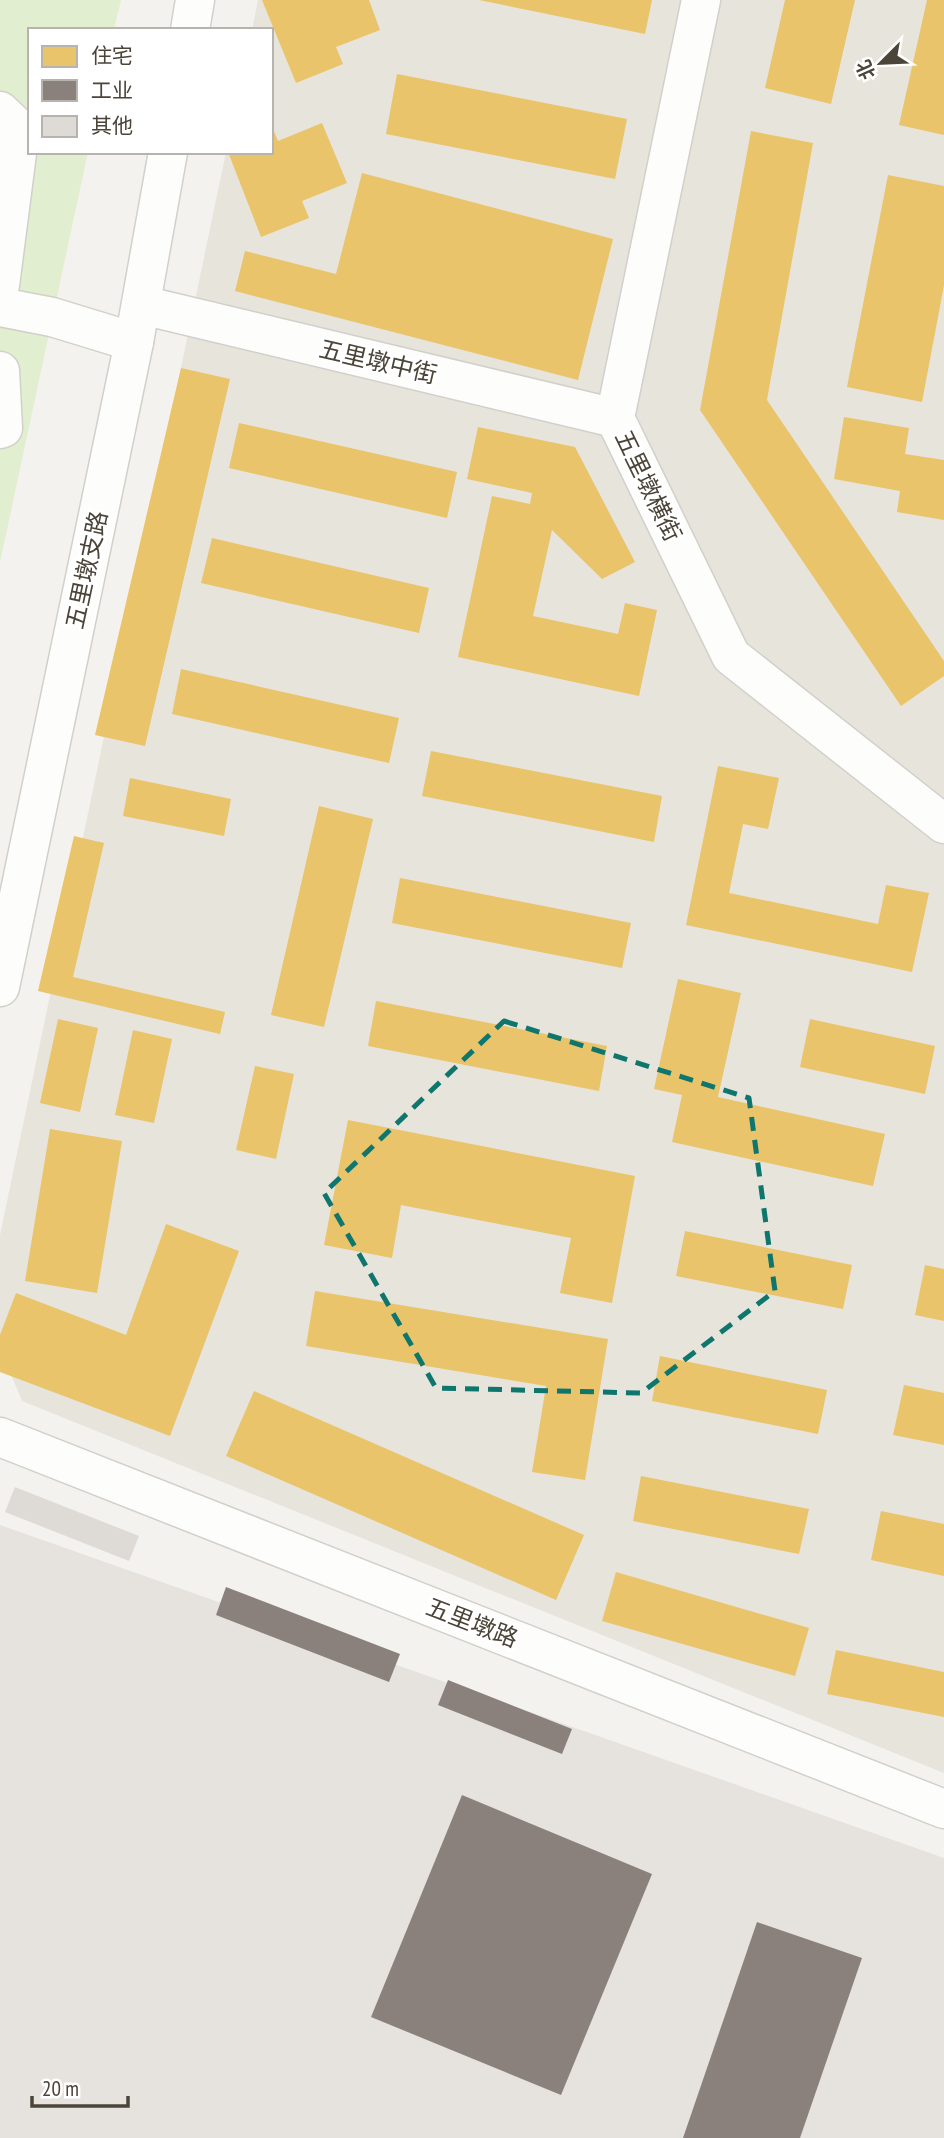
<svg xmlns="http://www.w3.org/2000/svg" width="944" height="2138" viewBox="0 0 944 2138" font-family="'PT Sans Narrow','Noto Sans SC',sans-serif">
<rect width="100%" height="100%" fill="#f4f2ee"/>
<polygon fill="#e7e4dc" points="258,0 944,0 944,1773 22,1401 0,1348 0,1235 226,152 271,152 271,30 252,30"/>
<polygon fill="#e6e2de" points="0,1525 944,1858 944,2138 0,2138"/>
<polygon fill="#e1eecf" points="0,0 121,0 114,30 30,30 30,152 88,152 0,562"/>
<g fill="#e9c46a">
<polygon points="262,0 369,0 380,30 336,47 343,64 296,83"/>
<polygon points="479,0 652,0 645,34"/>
<polygon points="785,0 855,0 831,104 765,88"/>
<polygon points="927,0 944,0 944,135 899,125"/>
<polygon points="397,74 627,119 615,179 386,134"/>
<polygon points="322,123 347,183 302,201 309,218 261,237 228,152 271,152 271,124 278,141"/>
<polygon points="751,131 813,143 767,400 944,661 944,676 901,706 700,410"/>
<polygon points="362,173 613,239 578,380 235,291 245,251 336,274"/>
<polygon points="888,175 944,186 944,285 922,402 847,387"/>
<polygon points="181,368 230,379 145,746 95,735"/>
<polygon points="844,417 909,428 905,454 944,460 944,520 897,512 900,491 834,479"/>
<polygon points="239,423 457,472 447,518 229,468"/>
<polygon points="478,427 575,447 635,562 602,579 552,530 533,616 618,634 625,603 657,610 639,696 458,657 492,496 530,504 532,493 467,479"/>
<polygon points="212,538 429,588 419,633 201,583"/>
<polygon points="181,669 399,718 389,763 172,714"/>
<polygon points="431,751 662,796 654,842 422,796"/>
<polygon points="718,766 779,778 768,829 743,824 729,893 878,924 886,885 929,893 912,972 686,925"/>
<polygon points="130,778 231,799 224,836 123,816"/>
<polygon points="319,806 373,819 324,1027 271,1015"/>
<polygon points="74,836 104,843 73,977 225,1012 220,1034 38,991"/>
<polygon points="400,878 631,923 622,968 392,923"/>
<polygon points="678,979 741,993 718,1097 885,1134 873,1186 672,1142 682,1095 654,1089"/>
<polygon points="376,1001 607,1046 599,1091 368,1046"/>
<polygon points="58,1019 98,1028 80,1112 40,1103"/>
<polygon points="810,1019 935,1046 925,1094 800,1067"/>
<polygon points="133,1030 172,1039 154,1123 115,1115"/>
<polygon points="255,1066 294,1074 276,1159 236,1150"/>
<polygon points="348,1120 635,1176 612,1303 560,1293 571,1238 401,1205 392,1258 324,1245"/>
<polygon points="50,1129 122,1141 97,1293 25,1281"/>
<polygon points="166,1224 239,1251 170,1436 0,1372 0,1335 16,1293 126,1335"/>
<polygon points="685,1231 852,1265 843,1309 676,1276"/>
<polygon points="925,1265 944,1269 944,1321 915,1315"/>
<polygon points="315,1291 608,1339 585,1480 532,1472 546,1386 306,1346"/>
<polygon points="660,1356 827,1390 818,1434 652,1401"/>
<polygon points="904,1385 944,1393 944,1445 893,1435"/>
<polygon points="254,1391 584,1535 556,1600 226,1456"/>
<polygon points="641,1476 809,1509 799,1554 633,1521"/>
<polygon points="881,1511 944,1524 944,1576 871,1560"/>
<polygon points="616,1572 809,1628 795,1676 602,1621"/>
<polygon points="836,1650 944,1672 944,1717 827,1694"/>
</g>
<g fill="#8a817c">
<polygon points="226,1587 400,1654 389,1682 216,1615"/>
<polygon points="448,1680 572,1729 562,1754 438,1705"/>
<polygon points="462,1795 652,1874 561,2095 371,2017"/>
<polygon points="757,1922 862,1958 800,2138 683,2138"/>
</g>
<polygon fill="#dedbd6" points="15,1487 139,1536 129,1561 5,1512"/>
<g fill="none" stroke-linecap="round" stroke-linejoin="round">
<defs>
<g id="minor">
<polyline points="701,0 615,418 731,656 944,824"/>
<polyline points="190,30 195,0"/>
<polyline points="0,111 20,130 0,285"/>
<polyline points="142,305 615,418"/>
<polyline points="0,307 52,317 134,342"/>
<polyline points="0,371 3,428 0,429"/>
<polyline points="0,987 134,342 168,152"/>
<polyline points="0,1437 944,1809"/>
</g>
</defs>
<use href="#minor" stroke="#d2d0cb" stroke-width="41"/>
<use href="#minor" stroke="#fdfdfc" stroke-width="38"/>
</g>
<path fill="none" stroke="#0f766e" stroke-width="5" stroke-dasharray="14 9" stroke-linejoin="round" d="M504 1021 749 1098 775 1291 641 1393 436 1388 324 1193Z"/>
<g text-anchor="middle" stroke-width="7" stroke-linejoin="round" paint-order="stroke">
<g font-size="24" fill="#4b4439" stroke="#fff">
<text transform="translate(378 362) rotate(13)" y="8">五里墩中街</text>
<text transform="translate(648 486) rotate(64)" y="8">五里墩横街</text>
<text transform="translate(87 570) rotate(-78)" y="8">五里墩支路</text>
<text transform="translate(472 1623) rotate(21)" y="8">五里墩路</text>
</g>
</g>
<rect x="28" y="28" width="245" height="126" fill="#ffffff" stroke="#b7b4b0" stroke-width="2"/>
<rect x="42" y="46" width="35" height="21" fill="#e9c46a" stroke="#b7b4b0" stroke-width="2"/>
<text x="91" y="63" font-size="21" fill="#4b4439">住宅</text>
<rect x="42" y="80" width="35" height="21" fill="#8a817c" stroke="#b7b4b0" stroke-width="2"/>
<text x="91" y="98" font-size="21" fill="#4b4439">工业</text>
<rect x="42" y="116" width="35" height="21" fill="#dedbd6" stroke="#b7b4b0" stroke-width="2"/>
<text x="91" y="133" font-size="21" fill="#4b4439">其他</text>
<g transform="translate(881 63) rotate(246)" stroke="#ffffff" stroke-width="5" paint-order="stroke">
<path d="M0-5L12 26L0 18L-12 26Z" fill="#4b4439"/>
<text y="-10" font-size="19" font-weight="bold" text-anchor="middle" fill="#4b4439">北</text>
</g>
<path d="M32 2096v10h96v-10" fill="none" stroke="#4b4439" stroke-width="3.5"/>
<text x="42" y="2096" font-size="21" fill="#4b4439" stroke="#ffffff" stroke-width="5" paint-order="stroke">20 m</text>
</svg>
